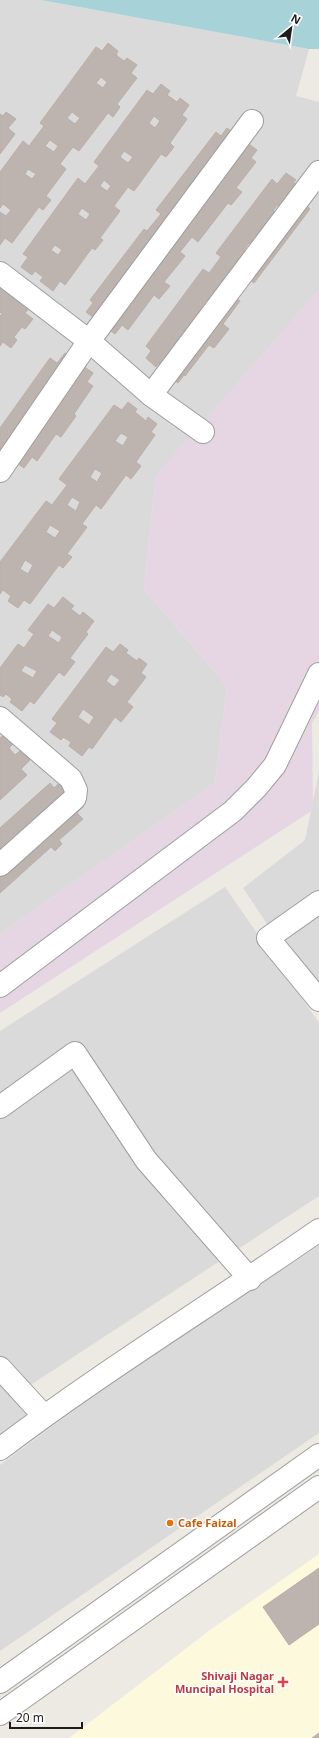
<svg xmlns="http://www.w3.org/2000/svg" width="319" height="1738" viewBox="0 0 319 1738" font-family="'Noto Sans',sans-serif">
<rect width="100%" height="100%" fill="#ede9e3"/>
<g fill="#dbdada">
<polygon points="0,0 41,0 309,49 296,96 319,102 319,290 156,476 144,589 227,686 215,783 0,934"/>
<polygon points="319,772 319,996 290,958 243,888 305,840"/>
<polygon points="225,887 319,1023 319,1196 23,1390 44,1416 0,1446 0,1031"/>
<polygon points="319,1241 319,1433 0,1651 0,1465 76,1409"/>
</g>
<polygon fill="#e6d6e4" points="319,290 319,711 312,723 313,810 0,1013 0,934 215,783 227,686 144,589 156,475"/>
<polygon fill="#fcf9dd" points="319,1554 319,1733 312,1738 69,1738 210,1630"/>
<polygon fill="#a7d2d8" points="41,0 319,0 319,49 309,49"/>
<g fill="#bdb4b0" stroke="#bdaea7" fill-rule="evenodd">
<path d="M108 43 118 51 116 55 124 61 127 58 137 65 131 73 137 78 117 104 120 107 113 117 108 113 79 151 73 147 60 164 66 169 46 196 51 200 43 210 39 207 12 243 5 238 0 245V212L6 216 11 210 3 204 0 208V172L23 141 29 146 44 126 40 123 96 47 102 51ZM101 77 107 82 103 88 96 83ZM72 112 80 118 75 124 67 118ZM50 140 58 146 54 152 45 146ZM28 169 36 174 32 179 25 174Z"/>
<path d="M161 84 170 91 167 95 177 102 180 98 189 105 182 115 187 119 170 143 174 147 166 157 161 154 134 191 128 187 114 206 120 211 100 238 103 240 95 250 92 248 65 285 60 281 53 291 40 281 43 277 35 271 32 275 21 267 28 257 23 254 78 178 85 184 99 166 94 162 147 90 153 94ZM154 116 160 121 155 128 149 123ZM124 151 133 157 128 163 120 157ZM104 180 111 186 107 191 100 186ZM82 208 90 214 86 220 78 214ZM55 245 62 250 58 255 51 250Z"/>
<polygon points="6,112 16,119 8,128 15,134 0,154 0,114 3,116"/>
<polygon points="227,128 257,150 251,158 256,162 236,188 242,192 231,205 228,203 198,242 192,237 180,252 185,256 164,282 170,286 159,299 154,295 128,330 122,325 115,334 86,312 93,303 90,300 144,229 147,231 161,214 156,210 216,132 221,136"/>
<path d="M286 173 296 180 293 182 302 188 305 204 310 209 254 283 250 280 236 298 240 301 223 324 229 329 214 348 209 345 185 376 184 375 178 383 164 373 167 369 159 363 156 367 146 358 151 351 146 346 203 269 209 273 221 257 216 253 272 179 277 184ZM277 205 284 210 280 216 273 211ZM249 243 256 248 252 255 244 250ZM228 273 234 277 230 284 223 279ZM207 300 215 305 210 312 202 306ZM180 337 187 342 182 348 175 343Z"/>
<polygon points="0,275 29,308 25,313 33,319 25,329 22,327 14,337 17,340 11,348 3,342 0,346 0,316 2,314 0,312"/>
<polygon points="65,353 93,373 87,382 93,386 74,414 76,416 61,437 56,434 37,461 32,457 24,468 0,451 0,428 50,358 57,363"/>
<path d="M128 402 137 409 135 412 146 421 148 417 157 424 151 432 155 435 136 462 141 466 131 479 126 475 101 509 96 505 82 524 87 527 67 554 72 557 63 568 59 565 30 604 24 600 18 608 8 601 11 596 3 590 0 594V562L46 501 52 505 67 485 59 479 114 405 122 410ZM121 433 128 437 123 446 115 441ZM95 469 102 473 97 482 90 477ZM72 497 80 502 76 511 67 505ZM50 525 60 531 55 538 46 532ZM25 560 33 565 28 574 20 569Z"/>
<path d="M63 597 74 606 71 609 80 616 83 612 94 621 86 632 88 634 70 658 75 662 64 676 59 672 34 704 30 701 22 711 10 702 12 699 6 694 3 697 0 695V668L18 644 24 648 34 634 28 630 48 604 54 608ZM52 630 62 637 59 643 48 636ZM25 665 37 671 33 678 21 671Z"/>
<path d="M120 644 128 650 126 653 137 661 139 658 147 664 141 673 146 677 127 702 133 707 121 722 115 717 92 749 89 747 82 756 69 746 71 742 63 737 61 740 50 732 57 723 52 719 106 647 113 652ZM111 674 120 680 114 687 106 681ZM83 709 94 717 89 725 78 717Z"/>
<polygon points="5,734 14,743 9,748 15,755 21,750 30,760 21,769 27,775 0,800 0,738"/>
<polygon points="62,781 68,789 64,792 72,801 76,798 84,806 77,813 83,819 59,840 62,844 55,851 51,847 0,893 0,828 50,783 54,788"/>
<polygon points="319,1568 319,1624 289,1645 263,1607"/>
<polygon points="319,1733 319,1738 312,1738"/>
</g>
<g fill="none" stroke-linecap="round" stroke-linejoin="round">
<defs>
<g id="minor">
<polyline points="0,273 89,341 151,395 203,432"/>
<polyline points="151,395 319,172"/>
<polyline points="0,471 89,341 252,121"/>
<polyline points="0,718 71,779 76,790 75,798 0,865"/>
<polyline points="319,902 268,938 319,1000"/>
<polyline points="0,986 233,811 256,788 275,765 319,674"/>
<polyline points="0,1107 75,1053 146,1160 250,1279"/>
<polyline points="0,1368 44,1416"/>
<path d="M0 1449C103 1371 213 1304 319 1230"/>
<polyline points="0,1682 319,1455"/>
<polyline points="0,1714 319,1487"/>
</g>
</defs>
<use href="#minor" stroke="#9e9e9e" stroke-width="24"/>
<use href="#minor" stroke="#fff" stroke-width="22"/>
</g>
<circle fill="#e8710a" stroke="#fff" stroke-width="1.5" cx="170" cy="1523" r="4"/>
<path fill="#e0444e" stroke="#fff" stroke-width="1.5" d="M281 1676h4v4h4v4h-4v4h-4v-4h-4v-4h4z"/>
<g text-anchor="middle" stroke-width="3" stroke-linejoin="round" paint-order="stroke">
<g font-size="11" font-weight="bold" fill="#c56008" stroke="#fff" text-anchor="start">
<text x="178" y="1527">Cafe Faizal</text>
</g>
<g font-size="11" font-weight="bold" fill="#be3a42" stroke="#fff" text-anchor="end">
<text x="274" y="1680">Shivaji Nagar<tspan x="274" dy="13">Muncipal Hospital</tspan></text>
</g>
</g>
<g transform="translate(291 28) rotate(29)" stroke="#ffffff" stroke-width="3" paint-order="stroke">
<path d="M0-3L7 15L0 10L-7 15Z" fill="#1d1d1d"/>
<text y="-6" font-size="11" font-weight="bold" text-anchor="middle" fill="#1d1d1d">N</text>
</g>
<path d="M10 1722v6h72v-6" fill="none" stroke="#1d1d1d" stroke-width="2"/>
<text x="16" y="1722" font-size="12" fill="#1d1d1d" stroke="#ffffff" stroke-width="3" paint-order="stroke">20 m</text>
</svg>
